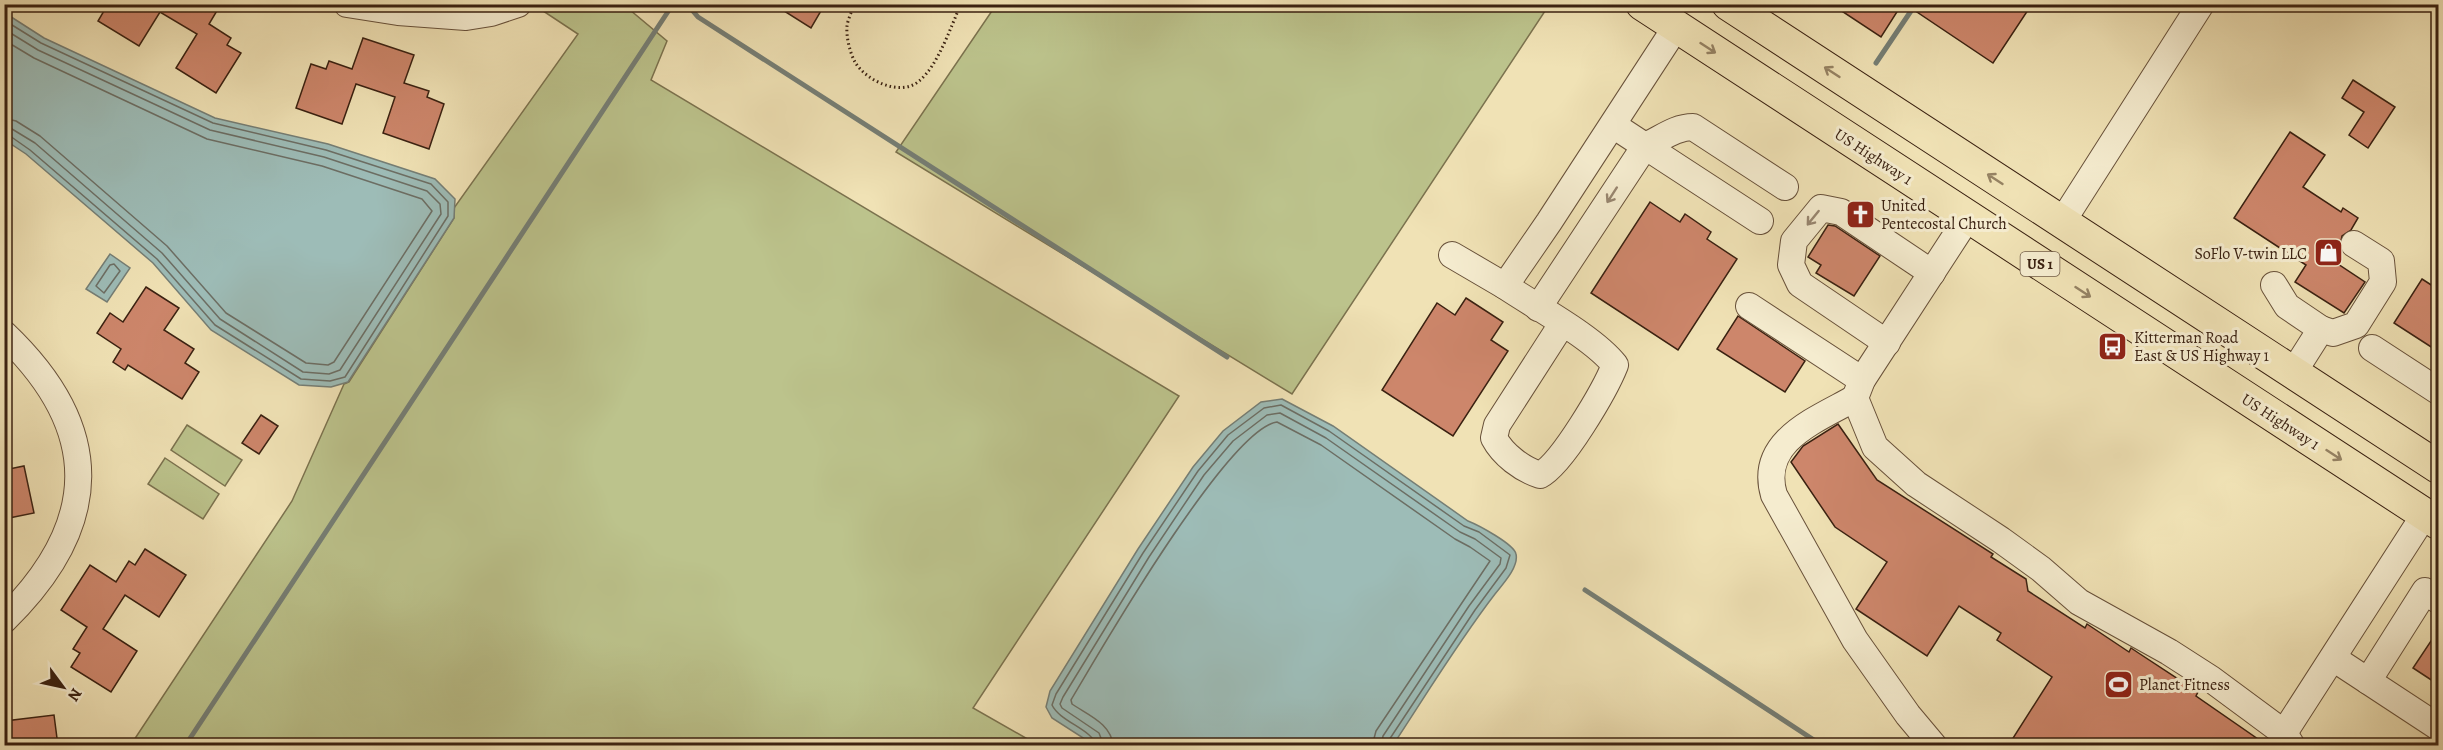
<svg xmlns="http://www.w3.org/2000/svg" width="2443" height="750" viewBox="0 0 2443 750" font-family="Alegreya,serif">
<rect width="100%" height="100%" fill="#f0e2b5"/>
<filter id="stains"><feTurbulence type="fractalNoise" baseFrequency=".00333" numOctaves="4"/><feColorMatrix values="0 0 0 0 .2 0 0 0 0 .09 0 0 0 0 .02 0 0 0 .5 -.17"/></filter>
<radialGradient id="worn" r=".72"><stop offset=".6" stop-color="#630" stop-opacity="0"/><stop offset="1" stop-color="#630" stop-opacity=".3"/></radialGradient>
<g fill="#bcc38c" stroke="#7b724e" stroke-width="1.5">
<polygon points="534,5 624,5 667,41 651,80 1179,396 973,708 1038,745 130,746 292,501 344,384 349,382 454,218 454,208 578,34"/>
<polygon points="996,5 996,4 1549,5 1292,394 896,152"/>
<polygon points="187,425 242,460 225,486 171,450"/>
<polygon points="165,458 219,494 203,519 148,484"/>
</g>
<g fill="#9dbcb7" stroke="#757e75" stroke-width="1.5">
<polygon points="5,13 44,38 215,118 328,144 435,179 455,199 454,218 348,382 331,387 299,385 211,330 153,263 26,154 5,140"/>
<polygon points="110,254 130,268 107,302 86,289"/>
<path d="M1282 399 1333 426 1468 521C1478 525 1514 544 1516 554 1519 567 1503 584 1495 594 1458 642 1426 695 1393 745H1094L1052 718 1046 707 1050 691 1138 549 1193 467 1223 431 1261 402Z"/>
</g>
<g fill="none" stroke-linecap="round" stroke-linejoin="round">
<g stroke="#6c6e64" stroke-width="1.5">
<polyline points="4,20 41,43 213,123 326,150 431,184 448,202 448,216 345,377 330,381 301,379 215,325 157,259 30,150 10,136 4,135"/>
<polyline points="4,29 38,50 210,130 324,157 427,191 440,204 441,214 340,370 329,374 303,372 220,319 162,253 35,143 12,129 4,128"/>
<polyline points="4,40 34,58 207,139 322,166 422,199 432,211 334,362 328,365 306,363 226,313 167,246 40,136 16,121 4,118"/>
<polygon points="110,265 114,264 120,271 104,293 96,286"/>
<path d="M1096 746C1094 730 1060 722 1052 705L1056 694 1143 553 1198 471 1228 435 1264 408 1281 405 1329 431 1464 526 1479 532 1510 555 1506 568 1475 610 1389 740 1388 746"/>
<polyline points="1104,746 1099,733 1062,708 1060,704 1063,697 1149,557 1204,475 1233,441 1267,415 1280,413 1326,438 1460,532 1475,539 1501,558 1500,564 1469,606 1383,736 1381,746"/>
<path d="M1113 746C1112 724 1088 715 1072 704L1071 700C1100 651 1228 429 1277 422L1321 445 1455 539 1470 547 1490 561 1376 731 1372 746"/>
</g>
<g stroke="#757e75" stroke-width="5">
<polyline points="687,4 698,17 1227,357"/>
<polyline points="1876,63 1915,5"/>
<polyline points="1585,590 1823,746"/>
<polyline points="185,746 673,4"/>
</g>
</g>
<g fill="#cd866b" stroke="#3a2111" stroke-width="1.5">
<polygon points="108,4 221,4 209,24 231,38 227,45 241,53 216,93 176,68 197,34 160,12 139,46 98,21"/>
<polygon points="773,4 825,4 811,28"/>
<polygon points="1831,4 1902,4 1881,37"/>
<polygon points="1905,4 2032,4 1993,63"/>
<polygon points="363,38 414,55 404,83 429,91 427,97 444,104 429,149 383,133 395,97 356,84 342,124 296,108 311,64 326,69 329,61 352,69"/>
<polygon points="2353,80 2395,107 2368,148 2349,135 2364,112 2342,98"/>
<polygon points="2290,132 2325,155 2303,187 2341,212 2343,208 2358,218 2351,230 2342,236 2340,247 2332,260 2365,282 2344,313 2295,282 2306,265 2234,218"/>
<polygon points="1650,202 1680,222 1685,214 1711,232 1707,239 1737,259 1678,350 1591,293"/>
<polygon points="1828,225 1835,226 1880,256 1854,296 1816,273 1821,265 1808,257"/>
<polygon points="2422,279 2439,290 2439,352 2394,323"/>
<polygon points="146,287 179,308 164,330 194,349 185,363 199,372 182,399 128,365 125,370 113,362 121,349 97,333 110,313 123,322"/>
<polygon points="1466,298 1503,322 1491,340 1508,351 1453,436 1382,390 1437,303 1455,315"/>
<polygon points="1738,316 1805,361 1785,392 1717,349"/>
<polygon points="261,415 278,426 259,454 242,443"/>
<polygon points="1838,424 1877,480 1993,554 1991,557 2026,579 2028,591 2085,628 2087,624 2129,652 2131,648 2137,652 2198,692 2196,696 2268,746 2008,746 2052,677 1997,640 2001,633 1959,606 1927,656 1856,609 1887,562 1835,527 1791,462 1803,446"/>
<polygon points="24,466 34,513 4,519 4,470"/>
<polygon points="145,549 186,575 159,617 125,595 103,629 137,651 111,692 71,667 80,653 73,649 87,627 61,610 90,565 116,582 129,561 135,565"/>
<polygon points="2439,629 2439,685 2413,668"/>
<polygon points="54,715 58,746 8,746 5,721"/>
</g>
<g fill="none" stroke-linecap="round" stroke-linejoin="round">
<defs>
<g id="minor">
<polyline points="347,4 398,12 466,17 491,13 518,4"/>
<path d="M1613 125 1645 146C1661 139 1675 127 1693 127L1785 187"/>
<polyline points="1968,217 1862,380 1855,398 1875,447 1916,484 2001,540 2041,569 2079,602 2169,652 2211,679 2284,733 2292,746"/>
<polyline points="2062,222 2201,4"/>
<polyline points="1452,255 1505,286"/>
<polyline points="2274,285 2287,306 2321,329 2293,373"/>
<polyline points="1749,306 1862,380"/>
<polyline points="1538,308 1645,146 1760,221"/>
<path d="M1562 324 1497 425 1494 438C1503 455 1522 469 1540 475 1562 464 1605 390 1615 365 1593 337 1536 307 1505 286L1549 222 1676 27"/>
<polyline points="2321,329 2333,333 2356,325 2383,282 2381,261 2354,244"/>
<path d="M4 334C104 429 102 524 4 620"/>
<polyline points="1887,343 1800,284 1791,265 1794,241 1821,208 1841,212 1932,273"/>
<polyline points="2372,348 2438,391"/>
<path d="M1855 398C1816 420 1758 441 1774 495L1855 640 1908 715 1934 746"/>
<polyline points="2333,658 2438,727"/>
<polyline points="2368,681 2425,591 2438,600"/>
<polyline points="2284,733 2425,514"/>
</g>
<g id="major">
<polyline points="1642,4 2438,523"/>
<polyline points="1728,4 2438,467"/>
</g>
</defs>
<use href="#minor" stroke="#68513a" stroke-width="28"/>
<use href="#major" stroke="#3a2111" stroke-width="34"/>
<path stroke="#3a2111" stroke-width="3" stroke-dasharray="1.5 3" stroke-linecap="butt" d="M854 4C852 11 848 19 847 26 846 37 850 53 855 62 866 81 901 97 919 81 938 66 951 26 961 4"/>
<use href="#minor" stroke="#f5eccf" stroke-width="26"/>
<use href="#major" stroke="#f0e2b5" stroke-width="32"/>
</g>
<defs><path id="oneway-shaft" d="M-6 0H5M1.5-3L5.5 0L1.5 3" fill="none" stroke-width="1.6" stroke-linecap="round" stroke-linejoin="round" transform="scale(1.5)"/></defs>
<g stroke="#958263">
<use href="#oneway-shaft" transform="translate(1708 48) rotate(33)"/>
<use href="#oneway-shaft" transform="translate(1832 72) rotate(-147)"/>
<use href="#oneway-shaft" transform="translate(1995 179) rotate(-147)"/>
<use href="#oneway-shaft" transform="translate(2083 292) rotate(33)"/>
<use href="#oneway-shaft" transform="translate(2334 455) rotate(33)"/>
</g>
<g stroke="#988670">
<use href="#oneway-shaft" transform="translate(1612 195) rotate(123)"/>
<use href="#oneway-shaft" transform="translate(1813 218) rotate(129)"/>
</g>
<defs>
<symbol id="church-square" viewBox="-11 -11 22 22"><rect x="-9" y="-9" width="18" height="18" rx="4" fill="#8f2418" stroke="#f5eccf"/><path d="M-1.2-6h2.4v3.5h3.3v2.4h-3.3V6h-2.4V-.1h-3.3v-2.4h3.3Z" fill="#fff"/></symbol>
<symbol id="shop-square" viewBox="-11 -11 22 22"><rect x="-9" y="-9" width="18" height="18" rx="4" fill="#8f2418" stroke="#f5eccf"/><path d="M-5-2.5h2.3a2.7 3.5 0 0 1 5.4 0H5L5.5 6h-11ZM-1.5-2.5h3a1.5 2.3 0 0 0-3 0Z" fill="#fff"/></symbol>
<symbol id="bus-square" viewBox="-11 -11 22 22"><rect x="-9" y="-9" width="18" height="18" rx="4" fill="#8f2418" stroke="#f5eccf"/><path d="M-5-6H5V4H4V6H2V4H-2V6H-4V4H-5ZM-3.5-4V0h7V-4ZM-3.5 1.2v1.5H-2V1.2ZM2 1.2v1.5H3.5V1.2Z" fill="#fff"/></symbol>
<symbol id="stadium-square" viewBox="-11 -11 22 22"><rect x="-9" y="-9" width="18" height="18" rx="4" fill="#8f2418" stroke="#f5eccf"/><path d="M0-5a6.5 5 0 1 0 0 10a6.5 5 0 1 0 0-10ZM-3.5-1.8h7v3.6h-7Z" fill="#fff"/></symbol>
</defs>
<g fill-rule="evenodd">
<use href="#church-square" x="1844" y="198" width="33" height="33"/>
<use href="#shop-square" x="2312" y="236" width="33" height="33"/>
<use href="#bus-square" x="2096" y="330" width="33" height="33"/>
<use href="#stadium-square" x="2102" y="668" width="33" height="33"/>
</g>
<g text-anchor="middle" stroke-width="6" stroke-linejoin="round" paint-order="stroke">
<rect fill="#f5eccf" stroke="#725e4a" stroke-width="1.5" x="2020.5" y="252" width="39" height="24" rx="4.5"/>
<g font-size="15" font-weight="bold" fill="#3a2111">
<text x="2040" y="269">US 1</text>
</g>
<g font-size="16" fill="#3a2111" stroke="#f5eccf">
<text transform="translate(1874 156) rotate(33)" y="6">US Highway 1</text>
<text transform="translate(2281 421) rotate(33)" y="6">US Highway 1</text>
</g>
<g font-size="16" fill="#3a2111" stroke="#f5eccf" text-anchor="start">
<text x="1881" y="211">United<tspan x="1881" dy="18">Pentecostal Church</tspan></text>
<text x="2307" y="259" text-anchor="end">SoFlo V-twin LLC</text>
<text x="2134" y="343">Kitterman Road<tspan x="2134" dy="18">East &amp; US Highway 1</tspan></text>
<text x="2139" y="690">Planet Fitness</text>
</g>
</g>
<rect width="2443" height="750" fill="none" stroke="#f0e2b5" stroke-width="24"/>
<rect x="6" y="6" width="2431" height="738" fill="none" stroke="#3a2111" stroke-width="3"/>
<rect x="12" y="12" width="2419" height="726" fill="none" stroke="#3a2111" stroke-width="1.5"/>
<g transform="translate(63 687) rotate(123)" stroke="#f5eccf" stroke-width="4.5" paint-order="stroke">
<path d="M0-4.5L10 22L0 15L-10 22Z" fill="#3a2111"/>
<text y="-9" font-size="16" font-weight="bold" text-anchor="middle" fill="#3a2111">N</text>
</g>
<rect width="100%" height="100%" filter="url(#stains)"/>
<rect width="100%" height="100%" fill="url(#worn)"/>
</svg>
